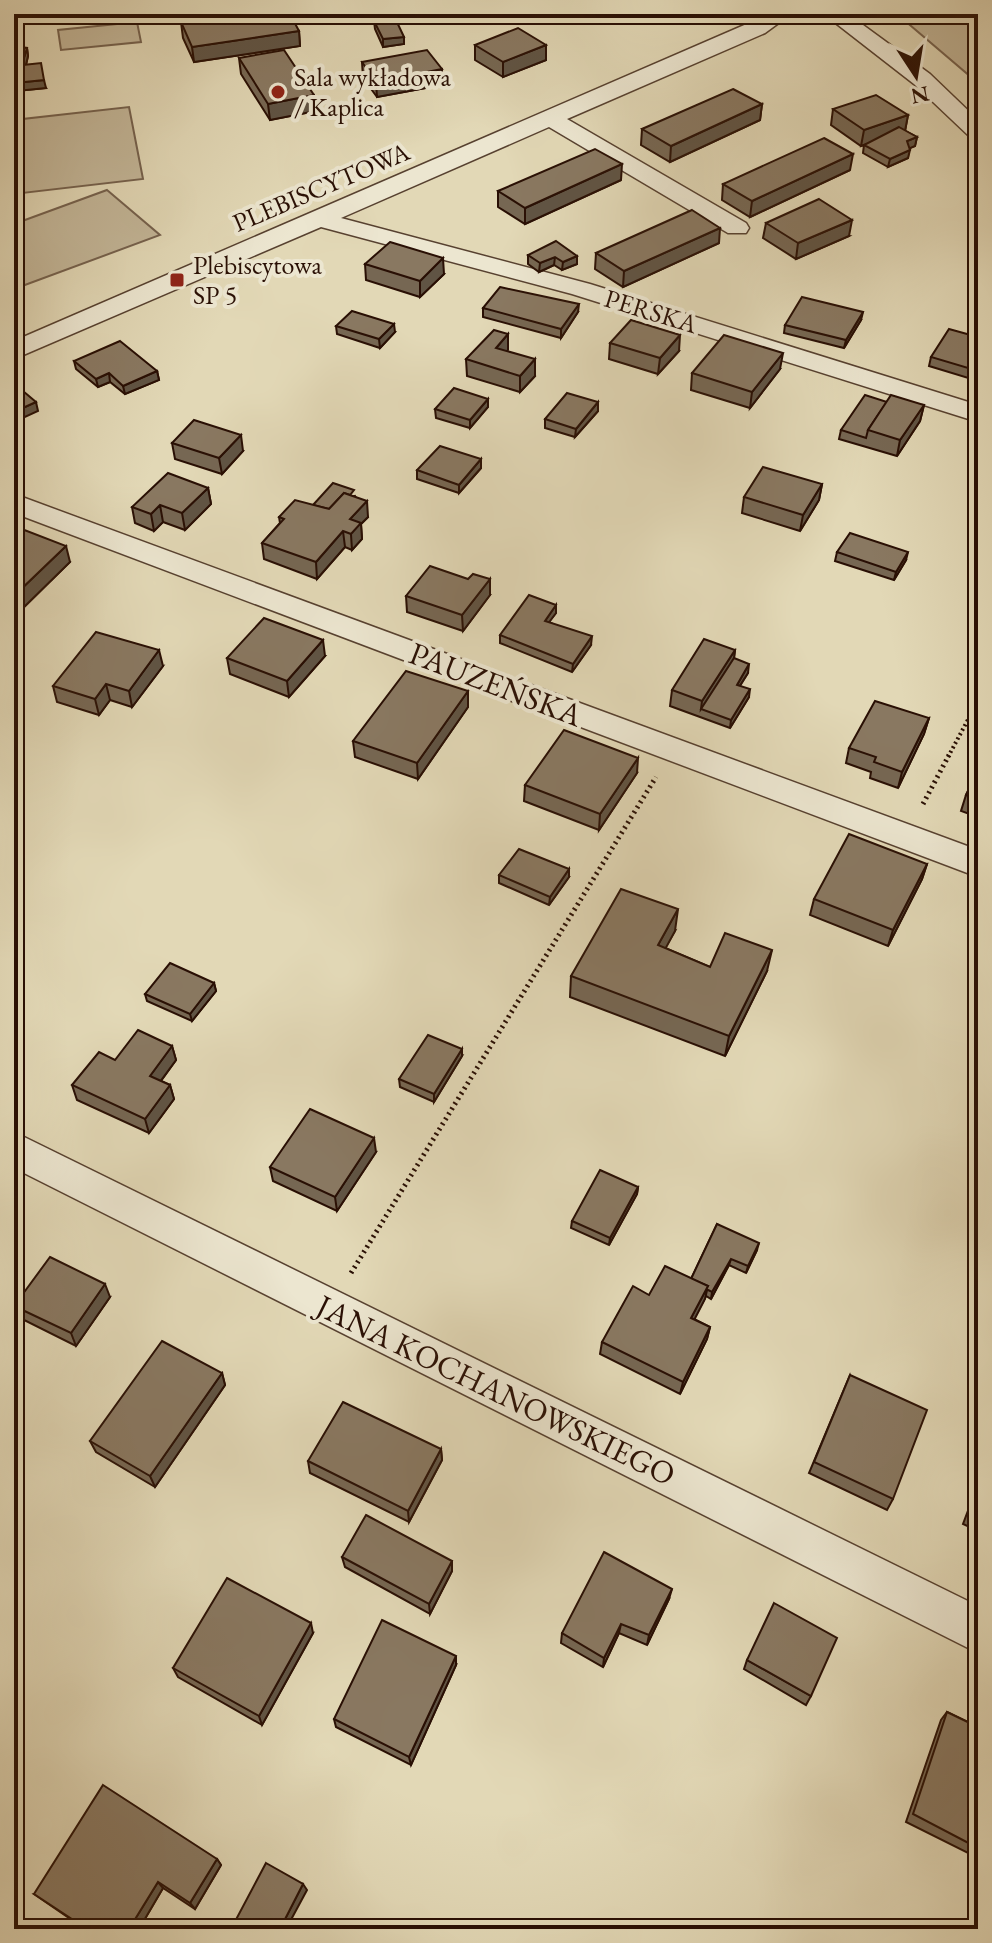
<svg xmlns="http://www.w3.org/2000/svg" width="992" height="1943" viewBox="0 0 992 1943" font-family="'EB Garamond',serif">
<rect width="100%" height="100%" fill="#e2d8b6"/>
<filter id="stains"><feTurbulence type="fractalNoise" baseFrequency=".0025" numOctaves="4"/><feColorMatrix values="0 0 0 0 .2 0 0 0 0 .09 0 0 0 0 .02 0 0 0 .5 -.17"/></filter>
<radialGradient id="worn" r=".72"><stop offset=".6" stop-color="#630" stop-opacity="0"/><stop offset="1" stop-color="#630" stop-opacity=".3"/></radialGradient>
<g fill="#c3b698" stroke="#76624e" stroke-width="2">
<polygon points="897,14 978,14 978,83"/>
<polygon points="137,22 141,42 61,50 58,30"/>
<polygon points="129,107 143,179 14,194 14,120"/>
<polygon points="107,190 160,235 14,289 14,224"/>
</g>
<g fill="none" stroke-linecap="round" stroke-linejoin="round">
<defs>
<g id="street">
<polygon points="765,14 791,14 765,33 567,119 746,223 749,228 746,233 728,233 549,127 341,218 590,284 978,405 978,422 572,294 321,227 14,359 14,341 749,23"/>
<polygon points="824,14 848,14 930,74 978,120 978,139 970,137 914,84"/>
<polygon points="14,494 978,850 978,877 14,513"/>
<polygon points="14,1132 978,1606 978,1653 14,1168"/>
</g>
</defs>
<use href="#street" stroke="#574130" stroke-width="3"/>
<polyline stroke="#290f04" stroke-width="4" stroke-dasharray="2 3" stroke-linecap="butt" points="948,757 978,701"/>
<g stroke="#290f04" stroke-width="5" stroke-dasharray="2 4" stroke-linecap="butt">
<polyline points="923,804 949,755"/>
<polyline points="351,1273 656,777"/>
</g>
<use href="#street" fill="#ece6d0" fill-rule="evenodd"/>
</g>
<g fill="#766753" stroke="#290f04" stroke-width="2">
<polygon points="374,21 404,37 404,44 383,47 375,29"/>
<polygon points="181,22 299,31 300,46 194,62 183,38"/>
<polygon points="475,45 546,45 546,60 503,77 475,60"/>
<polygon points="14,47 27,48 28,56 26,65 46,88 17,91 14,77"/>
<polygon points="239,58 316,111 270,120 241,74"/>
<polygon points="362,62 442,85 377,97 363,78"/>
<polygon points="762,104 760,120 670,162 641,145 642,129"/>
<polygon points="833,109 908,115 905,131 917,137 915,146 909,148 908,158 888,167 863,153 864,145 866,144 861,146 831,125"/>
<polygon points="850,170 750,217 722,200 723,184"/>
<polygon points="621,180 525,224 498,207 498,191"/>
<polygon points="766,223 849,236 796,259 763,238"/>
<polygon points="719,243 623,287 595,269 596,253"/>
<polygon points="528,255 577,256 577,264 562,270 554,265 539,272 528,264"/>
<polygon points="365,264 444,274 420,297 366,280"/>
<polygon points="483,308 578,312 561,338 483,317"/>
<polygon points="861,320 844,348 784,333 785,325"/>
<polygon points="336,326 395,332 380,348 337,334"/>
<polygon points="508,334 507,351 535,376 520,392 467,376 466,359"/>
<polygon points="978,337 978,381 929,366 931,357"/>
<polygon points="610,343 679,351 658,374 609,359"/>
<polygon points="74,361 157,371 159,380 125,394 110,382 98,387 76,369"/>
<polygon points="780,369 750,408 691,390 692,373"/>
<polygon points="488,399 488,407 470,428 436,418 435,409"/>
<polygon points="598,402 598,411 575,437 545,428 545,419"/>
<polygon points="887,402 924,405 920,421 897,456 839,439 841,430"/>
<polygon points="172,443 243,451 222,474 175,459"/>
<polygon points="481,459 481,468 459,493 417,479 417,470"/>
<polygon points="822,484 819,500 800,531 742,513 744,497"/>
<polygon points="208,488 211,504 185,530 163,522 154,531 135,523 132,507"/>
<polygon points="355,496 368,517 361,524 362,539 352,550 345,547 317,579 264,559 262,543 280,523 279,517 313,505"/>
<polygon points="14,526 70,562 21,610 14,607"/>
<polygon points="837,552 906,560 894,580 835,561"/>
<polygon points="490,595 463,631 407,612 406,596"/>
<polygon points="556,605 556,613 549,622 591,645 572,672 500,643 500,635"/>
<polygon points="735,650 734,658 748,673 740,686 749,697 730,728 670,706 672,690"/>
<polygon points="325,656 289,697 230,674 227,658"/>
<polygon points="163,666 132,707 110,700 99,715 57,702 53,686"/>
<polygon points="468,691 468,707 418,779 355,757 353,741"/>
<polygon points="929,718 924,734 898,788 870,778 871,772 846,763 849,748"/>
<polygon points="978,771 978,817 961,811 966,795"/>
<polygon points="637,773 599,830 524,801 525,785"/>
<polygon points="927,864 922,879 888,946 810,915 814,899"/>
<polygon points="499,875 569,877 549,905 499,883"/>
<polygon points="675,931 665,948 710,967 767,971 725,1056 570,997 571,976"/>
<polygon points="214,983 216,991 192,1021 147,1001 145,994"/>
<polygon points="172,1046 176,1060 161,1081 170,1085 174,1099 149,1133 77,1100 72,1085 115,1060"/>
<polygon points="462,1056 434,1102 400,1087 399,1079"/>
<polygon points="376,1152 337,1211 273,1181 270,1167"/>
<polygon points="638,1187 637,1194 609,1245 571,1228 572,1221"/>
<polygon points="717,1224 757,1250 746,1273 729,1265 711,1299 706,1296 694,1319 710,1327 707,1339 680,1394 600,1354 602,1342 649,1295 691,1279"/>
<polygon points="110,1297 76,1346 20,1318 14,1306"/>
<polygon points="222,1373 225,1385 155,1487 96,1452 90,1441"/>
<polygon points="850,1375 893,1499 887,1510 809,1473"/>
<polygon points="441,1449 442,1460 409,1522 310,1473 308,1461"/>
<polygon points="978,1484 978,1531 963,1524"/>
<polygon points="342,1557 452,1561 452,1571 430,1614 345,1567"/>
<polygon points="669,1599 647,1645 619,1633 603,1667 561,1643 562,1633"/>
<polygon points="313,1633 262,1725 178,1677 173,1668"/>
<polygon points="747,1660 811,1696 806,1705 744,1669"/>
<polygon points="456,1665 411,1765 336,1727 334,1719"/>
<polygon points="947,1712 978,1727 978,1858 906,1822 941,1720"/>
<polygon points="217,1859 221,1865 195,1909 163,1888 139,1929 85,1929 34,1894"/>
</g>
<g fill="#605444" stroke="#290f04" stroke-width="2">
<polygon points="299,31 300,46 194,62 192,47"/>
<polygon points="404,37 404,44 383,47 383,39"/>
<polygon points="546,45 546,60 503,77 503,62"/>
<polygon points="27,48 28,56 25,69 23,61"/>
<polygon points="442,69 442,85 377,97 376,82"/>
<polygon points="44,80 46,88 17,91 15,83"/>
<polygon points="314,95 316,111 270,120 268,104"/>
<polygon points="762,104 760,120 670,162 671,146"/>
<polygon points="908,115 905,131 861,146 864,130"/>
<polygon points="917,137 915,146 906,150 907,141"/>
<polygon points="910,150 908,158 888,167 890,159"/>
<polygon points="853,154 850,170 750,217 752,201"/>
<polygon points="622,164 621,180 525,224 525,208"/>
<polygon points="852,220 849,236 796,259 798,243"/>
<polygon points="720,228 719,243 623,287 624,271"/>
<polygon points="577,256 577,264 562,270 563,262"/>
<polygon points="555,257 554,265 539,272 540,263"/>
<polygon points="443,258 444,274 420,297 420,281"/>
<polygon points="579,304 578,312 561,338 561,329"/>
<polygon points="863,312 861,320 844,348 846,340"/>
<polygon points="394,324 395,332 380,348 379,339"/>
<polygon points="508,334 508,350 496,364 496,348"/>
<polygon points="680,335 679,351 658,374 660,358"/>
<polygon points="783,353 780,369 750,408 752,392"/>
<polygon points="535,359 535,376 520,392 520,376"/>
<polygon points="157,371 159,380 125,394 123,386"/>
<polygon points="109,373 110,382 98,387 96,379"/>
<polygon points="488,399 488,407 470,428 470,420"/>
<polygon points="36,402 38,411 14,422 14,412"/>
<polygon points="598,402 598,411 575,437 576,429"/>
<polygon points="924,405 920,421 897,456 900,440"/>
<polygon points="241,435 243,451 222,474 219,458"/>
<polygon points="481,459 481,468 459,493 459,485"/>
<polygon points="822,484 819,500 800,531 803,515"/>
<polygon points="208,488 211,504 185,530 182,513"/>
<polygon points="367,501 368,517 361,524 362,539 352,550 350,519"/>
<polygon points="160,505 163,522 154,531 151,514"/>
<polygon points="343,531 345,547 317,579 316,562"/>
<polygon points="66,546 70,562 21,610 17,593"/>
<polygon points="908,552 906,560 894,580 896,572"/>
<polygon points="490,579 490,595 463,631 462,615"/>
<polygon points="556,605 556,613 544,629 545,621"/>
<polygon points="592,636 591,645 572,672 573,664"/>
<polygon points="323,640 325,656 289,697 287,681"/>
<polygon points="159,650 163,666 132,707 129,691"/>
<polygon points="735,650 733,666 701,709 702,701"/>
<polygon points="749,664 748,673 735,693 737,685"/>
<polygon points="106,684 110,700 99,715 95,699"/>
<polygon points="750,689 749,697 730,728 731,720"/>
<polygon points="468,691 468,707 418,779 417,763"/>
<polygon points="929,718 924,734 898,788 902,772"/>
<polygon points="638,758 637,773 599,830 600,814"/>
<polygon points="927,864 922,879 888,946 893,930"/>
<polygon points="569,869 569,877 549,905 550,897"/>
<polygon points="678,909 675,931 656,966 658,945"/>
<polygon points="772,950 767,971 725,1056 729,1036"/>
<polygon points="214,983 216,991 192,1021 190,1014"/>
<polygon points="172,1046 176,1060 154,1090 150,1076"/>
<polygon points="462,1049 462,1056 434,1102 434,1094"/>
<polygon points="170,1085 174,1099 149,1133 145,1119"/>
<polygon points="374,1138 376,1152 337,1211 335,1197"/>
<polygon points="638,1187 637,1194 609,1245 610,1238"/>
<polygon points="759,1243 757,1250 746,1273 748,1266"/>
<polygon points="731,1259 729,1265 711,1299 712,1292"/>
<polygon points="105,1284 110,1297 76,1346 71,1333"/>
<polygon points="708,1286 705,1299 689,1330 691,1318"/>
<polygon points="710,1327 707,1339 680,1394 683,1382"/>
<polygon points="222,1373 225,1385 155,1487 150,1476"/>
<polygon points="441,1449 442,1460 409,1522 408,1511"/>
<polygon points="452,1561 452,1571 430,1614 429,1604"/>
<polygon points="672,1589 669,1599 647,1645 649,1635"/>
<polygon points="311,1623 313,1633 262,1725 259,1716"/>
<polygon points="621,1624 619,1633 603,1667 604,1658"/>
<polygon points="456,1656 456,1665 411,1765 409,1757"/>
<polygon points="217,1859 221,1865 195,1909 190,1903"/>
<polygon points="158,1882 163,1888 139,1929 129,1929"/>
<polygon points="303,1884 307,1890 286,1929 280,1929"/>
</g>
<g fill="#897861" stroke="#290f04" stroke-width="2">
<polygon points="237,14 290,14 299,31 192,47 181,22"/>
<polygon points="395,18 404,37 383,39 374,21"/>
<polygon points="518,28 546,45 503,62 475,45"/>
<polygon points="14,47 27,48 23,61 14,61"/>
<polygon points="284,50 314,95 268,104 239,58"/>
<polygon points="427,50 442,69 376,82 362,62"/>
<polygon points="41,63 44,80 15,83 14,66"/>
<polygon points="733,89 762,104 671,146 642,129"/>
<polygon points="876,95 908,115 864,130 833,109"/>
<polygon points="899,127 917,137 907,141 910,150 890,159 864,145"/>
<polygon points="824,138 853,154 752,201 723,184"/>
<polygon points="595,149 622,164 525,208 498,191"/>
<polygon points="819,199 852,220 798,243 766,223"/>
<polygon points="692,210 720,228 624,271 596,253"/>
<polygon points="556,241 577,256 563,262 555,257 540,263 528,255"/>
<polygon points="390,242 443,258 420,281 365,264"/>
<polygon points="500,287 579,304 561,329 483,308"/>
<polygon points="802,297 863,312 846,340 785,325"/>
<polygon points="352,311 394,324 379,339 336,326"/>
<polygon points="631,320 680,335 660,358 610,343"/>
<polygon points="949,329 978,337 978,371 931,357"/>
<polygon points="494,330 508,334 496,348 535,359 520,376 466,359"/>
<polygon points="724,335 783,353 752,392 692,373"/>
<polygon points="120,341 157,371 123,386 109,373 96,379 74,361"/>
<polygon points="17,386 36,402 14,412 14,387"/>
<polygon points="454,388 488,399 470,420 435,409"/>
<polygon points="567,393 598,402 576,429 545,419"/>
<polygon points="865,395 887,402 868,430 866,438 841,430"/>
<polygon points="891,395 924,405 900,440 868,430"/>
<polygon points="194,420 241,435 219,458 172,443"/>
<polygon points="440,446 481,459 459,485 417,470"/>
<polygon points="763,467 822,484 803,515 744,497"/>
<polygon points="168,473 208,488 182,513 160,505 151,514 132,507"/>
<polygon points="333,483 354,490 350,495 344,493 329,509 313,505"/>
<polygon points="344,493 367,501 350,519 361,523 351,534 343,531 316,562 262,543 284,519 279,517 295,500 329,509"/>
<polygon points="14,526 66,546 17,593 14,592"/>
<polygon points="850,533 908,552 896,572 837,552"/>
<polygon points="430,566 468,579 473,574 490,579 462,615 406,596"/>
<polygon points="529,595 556,605 545,621 592,636 573,664 500,635"/>
<polygon points="264,618 323,640 287,681 227,658"/>
<polygon points="96,632 159,650 129,691 106,684 95,699 53,686"/>
<polygon points="704,639 735,650 702,701 672,690"/>
<polygon points="734,658 749,664 737,685 750,689 731,720 701,709"/>
<polygon points="406,671 468,691 417,763 353,741"/>
<polygon points="875,701 929,718 902,772 874,762 876,757 849,748"/>
<polygon points="564,730 638,758 600,814 525,785"/>
<polygon points="978,771 978,800 966,795"/>
<polygon points="849,834 927,864 893,930 814,899"/>
<polygon points="519,849 569,869 550,897 499,875"/>
<polygon points="621,889 678,909 658,945 710,967 725,933 772,950 729,1036 571,976"/>
<polygon points="170,963 214,983 190,1014 145,994"/>
<polygon points="138,1030 172,1046 150,1076 170,1085 145,1119 72,1085 99,1052 115,1060"/>
<polygon points="428,1035 462,1049 434,1094 399,1079"/>
<polygon points="310,1109 374,1138 335,1197 270,1167"/>
<polygon points="600,1170 638,1187 610,1238 572,1221"/>
<polygon points="717,1224 759,1243 748,1266 731,1259 712,1292 706,1289 708,1286 691,1279"/>
<polygon points="50,1257 105,1284 71,1333 14,1306"/>
<polygon points="665,1266 708,1286 691,1318 710,1327 683,1382 602,1342 633,1286 649,1295"/>
<polygon points="162,1341 222,1373 150,1476 90,1441"/>
<polygon points="850,1375 927,1410 893,1499 814,1462"/>
<polygon points="343,1402 441,1449 408,1511 308,1461"/>
<polygon points="978,1491 978,1517 970,1513"/>
<polygon points="366,1515 452,1561 429,1604 342,1557"/>
<polygon points="604,1552 672,1589 649,1635 621,1624 604,1658 562,1633"/>
<polygon points="227,1578 311,1623 259,1716 173,1668"/>
<polygon points="774,1603 837,1638 811,1696 747,1660"/>
<polygon points="382,1620 456,1656 409,1757 334,1719"/>
<polygon points="947,1712 978,1727 978,1848 913,1814"/>
<polygon points="103,1785 217,1859 190,1903 158,1882 129,1929 87,1929 34,1894"/>
<polygon points="266,1863 303,1884 280,1929 231,1929"/>
</g>
<g fill="#8f2418" stroke="#ece6d0" stroke-width="3">
<circle cx="278" cy="92" r="8"/>
<rect x="169" y="272" width="16" height="16" rx="4"/>
</g>
<g text-anchor="middle" stroke-width="8" stroke-linejoin="round" paint-order="stroke">
<g font-size="26" fill="#290f04" stroke="#ece6d0" text-anchor="start">
<text x="294" y="86">Sala wykładowa<tspan x="294" dy="30">/ Kaplica</tspan></text>
<text x="193" y="274">Plebiscytowa<tspan x="193" dy="30">SP 5</tspan></text>
</g>
<g font-size="26" fill="#290f04" stroke="#ece6d0">
<text transform="translate(321 187) rotate(-23)" y="9">PLEBISCYTOWA</text>
<text transform="translate(651 311) rotate(17)" y="9">PERSKA</text>
</g>
<g font-size="32" fill="#290f04" stroke="#ece6d0">
<text transform="translate(496 684) rotate(21)" y="11">PAUZEŃSKA</text>
<text transform="translate(496 1390) rotate(26)" y="11">JANA KOCHANOWSKIEGO</text>
</g>
</g>
<rect width="992" height="1943" fill="none" stroke="#e2d8b6" stroke-width="48"/>
<rect x="16" y="16" width="960" height="1911" fill="none" stroke="#290f04" stroke-width="4"/>
<rect x="24" y="24" width="944" height="1895" fill="none" stroke="#290f04" stroke-width="2"/>
<g transform="translate(916 76) rotate(168)" stroke="#ece6d0" stroke-width="6" paint-order="stroke">
<path d="M0-6L14 30L0 20L-14 30Z" fill="#290f04"/>
<text y="-12" font-size="22" font-weight="bold" text-anchor="middle" fill="#290f04">N</text>
</g>
<rect width="100%" height="100%" filter="url(#stains)"/>
<rect width="100%" height="100%" fill="url(#worn)"/>
</svg>
